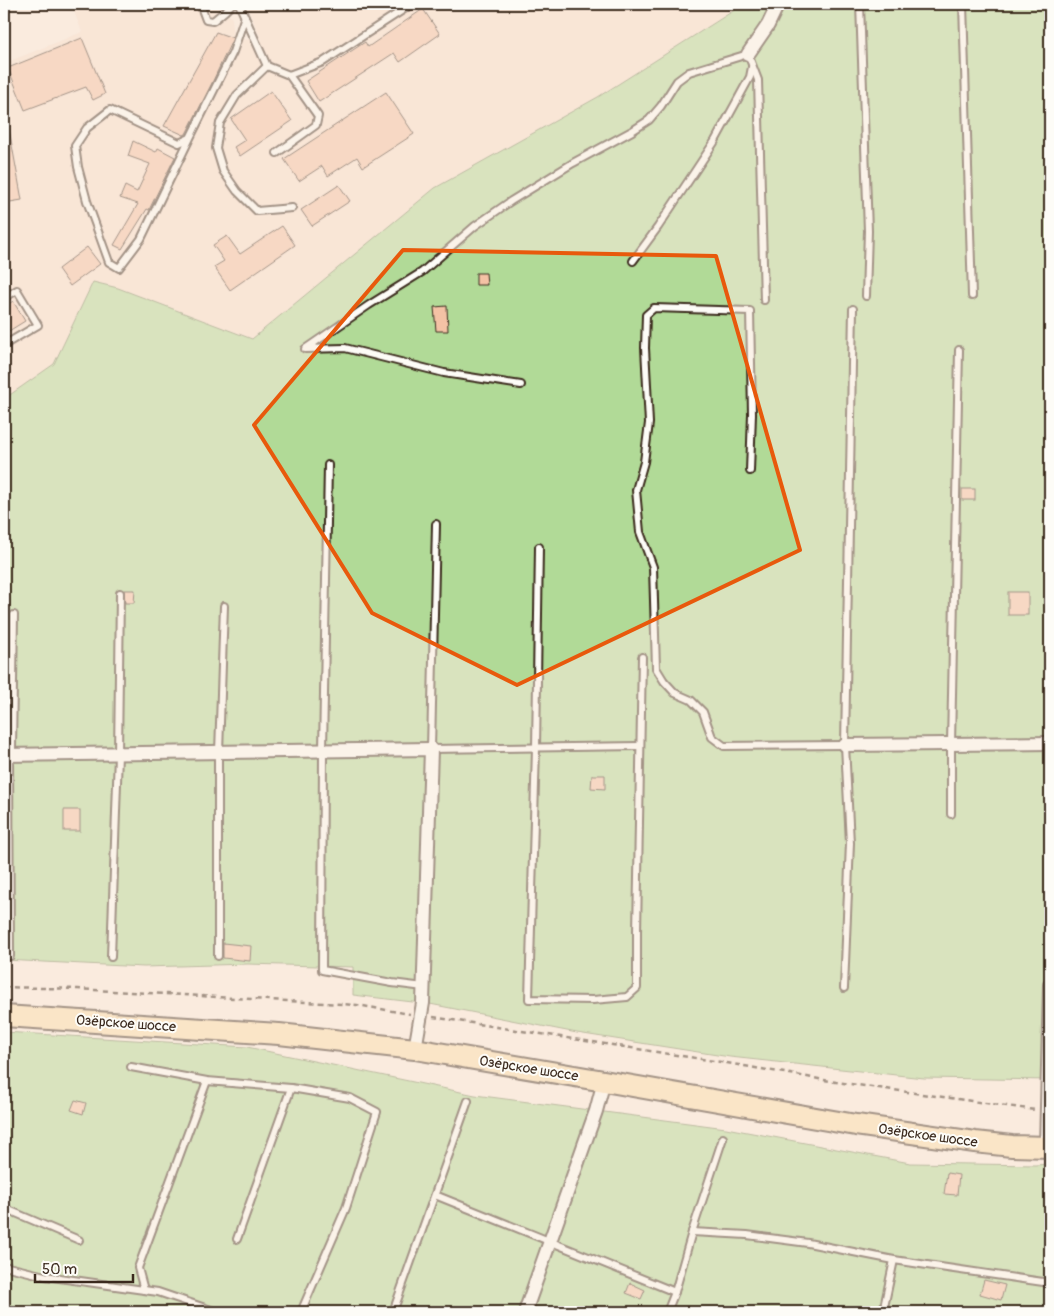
<svg xmlns="http://www.w3.org/2000/svg" width="1054" height="1316" viewBox="0 0 1054 1316" font-family="Pangolin,sans-serif">
<rect width="100%" height="100%" fill="#faebde"/>
<filter id="ink" filterUnits="userSpaceOnUse"><feTurbulence type="fractalNoise" baseFrequency=".02" numOctaves="2"/><feDisplacementMap in="SourceGraphic" scale="10" xChannelSelector="R" yChannelSelector="G"/><feConvolveMatrix kernelMatrix="1 2 1 2 8 2 1 2 1" color-interpolation-filters="sRGB"/></filter>
<g filter="url(#ink)">
<polygon fill="#f8dfcd" points="71,4 221,4 219,6 232,18 234,38 262,41 246,4 744,4 598,97 435,188 252,339 118,288 93,282 54,364 4,399 4,62 5,63 82,32"/>
<g fill="#b1da97" stroke="#76825a">
<polygon points="744,4 1050,4 1050,1080 924,1078 730,1057 577,1033 430,1004 353,995 353,967 248,964 144,967 4,960 4,399 54,364 93,282 118,288 252,339 435,188 598,97"/>
<polygon points="4,1032 247,1047 475,1095 726,1128 910,1163 1035,1165 1050,1164 1050,1312 4,1312"/>
</g>
<g fill="#f4c2a5" stroke="#3b2a1e">
<polygon points="423,9 440,34 400,62 394,53 319,102 306,81 365,42 368,47"/>
<polygon points="216,32 233,38 212,83 186,134 184,135 164,126"/>
<polygon points="82,38 105,94 93,100 86,87 25,110 8,68"/>
<polygon points="271,91 292,121 240,156 234,147 245,140 231,119"/>
<polygon points="386,92 414,134 363,167 357,157 328,176 322,166 299,181 284,159"/>
<polygon points="9,129 22,200 4,203 4,130"/>
<polygon points="133,141 156,152 158,148 175,157 149,210 147,209 122,249 114,245 138,204 120,198 125,186 137,192 150,164 128,156"/>
<polygon points="339,185 350,201 312,226 301,210"/>
<polygon points="282,226 295,245 230,290 214,267 224,261 213,245 227,236 240,254"/>
<polygon points="87,247 100,264 70,286 58,269"/>
<polygon points="476,273 486,273 487,285 476,285"/>
<polygon points="13,301 25,321 4,334 4,307"/>
<polygon points="447,306 448,331 436,331 434,307"/>
<rect x="962" y="489" width="13" height="11"/>
<polygon points="124,590 135,590 134,603 125,603"/>
<rect x="1008" y="592" width="20" height="23"/>
<polygon points="592,775 605,775 605,789 591,788"/>
<rect x="64" y="810" width="16" height="21"/>
<polygon points="223,943 251,946 250,961 223,958"/>
<polygon points="75,1100 86,1103 83,1114 71,1110"/>
<polygon points="947,1173 959,1175 957,1195 944,1194"/>
<polygon points="984,1280 1005,1285 1001,1300 980,1294"/>
<polygon points="630,1283 645,1290 641,1299 626,1293"/>
</g>
<g fill="none" stroke-linecap="round" stroke-linejoin="round">
<defs>
<g id="lane">
<polyline points="200,4 206,20 213,21 225,11 232,4"/>
<polyline points="239,4 267,66 289,75 323,62 412,4"/>
<polyline points="860,4 868,231 866,296"/>
<polyline points="963,4 972,296"/>
<polyline points="267,66 237,95 220,123 216,148 223,171 237,191 257,211 292,208"/>
<polyline points="190,138 141,239 119,268 109,262 87,201 78,167 75,146 87,128 110,110 179,143 190,138 233,52 245,16"/>
<polyline points="277,153 316,125 318,116 289,75"/>
<polyline points="633,261 658,227 715,141 750,77 752,67"/>
<polyline points="4,298 17,290 38,325 4,345"/>
<polyline points="521,385 444,373 345,348 305,349 369,305 422,272 475,226 511,201 573,163 632,131 649,120 661,106 677,81 689,72 748,54 758,80 764,300"/>
<polyline points="328,465 323,751 322,970 392,983 424,987"/>
<polyline points="750,471 752,414 750,311 654,308 646,315 645,348 649,423 644,462 636,490 640,532 653,567 656,668 664,681 675,693 691,700 703,712 712,737 724,746 845,745"/>
<polyline points="436,524 431,749 640,746"/>
<polyline points="539,547 536,748 529,999 593,1000 627,997 637,988 637,932 642,657"/>
<polyline points="951,814 951,744 959,350"/>
<polyline points="10,956 9,755 12,749 14,615"/>
<polyline points="218,956 218,758 219,752 224,606"/>
<polyline points="111,957 118,754 120,593"/>
<polyline points="844,988 850,843 845,745 853,309"/>
<polyline points="131,1067 207,1081 291,1088 350,1098 377,1112 346,1208 301,1312"/>
<polyline points="435,1195 675,1292"/>
<polyline points="4,1208 79,1240"/>
<polyline points="692,1232 747,1235 808,1243 894,1260 947,1268 1050,1283"/>
<polyline points="237,1239 291,1088"/>
<polyline points="4,1266 45,1276 158,1292 217,1312"/>
<polyline points="144,1290 138,1268 207,1081"/>
<polyline points="393,1312 468,1101"/>
<polyline points="667,1312 675,1292 692,1232 723,1138"/>
<polyline points="883,1312 894,1260"/>
</g>
<g id="street">
<polyline points="748,54 768,25 778,4"/>
<polyline points="845,745 1050,743"/>
<polyline points="4,755 431,749 423,1003 415,1049"/>
<polyline points="1046,1147 1050,985"/>
<polyline points="525,1312 596,1111 604,1081"/>
</g>
<polyline id="primary" points="4,1016 279,1034 415,1049 604,1081 856,1125 975,1142 1012,1146 1050,1147"/>
</defs>
<use href="#lane" stroke="#3b2a1e" stroke-width="10"/>
<use href="#street" stroke="#3b2a1e" stroke-width="16"/>
<use href="#primary" stroke="#3b2a1e" stroke-width="24"/>
<g stroke="#3b2a1e" stroke-width="2.5" stroke-dasharray="5 4" stroke-linecap="butt">
<polyline points="4,987 78,989 357,1005 410,1014"/>
<polyline points="433,1017 727,1063 836,1082 1035,1110"/>
</g>
<use href="#lane" stroke="#fdfcf7" stroke-width="6"/>
<use href="#street" stroke="#fdfcf7" stroke-width="12"/>
<use href="#primary" stroke="#faddab" stroke-width="20"/>
</g>
</g>
<path d="M0 0H1054V1316H0ZM403 250 716 256 800 550 517 685 372 613 254 425Z" fill="#faebde" fill-opacity=".55" fill-rule="evenodd"/>
<path fill="none" stroke="#e8590c" stroke-width="4" stroke-linejoin="round" d="M403 250 716 256 800 550 517 685 372 613 254 425Z"/>
<g text-anchor="middle" stroke-width="4" stroke-linejoin="round" paint-order="stroke">
<g font-size="14" fill="#3b2a1e" stroke="#fdfcf7">
<text transform="translate(126 1023) rotate(4)" y="5">Озёрское шоссе</text>
<text transform="translate(529 1068) rotate(9)" y="5">Озёрское шоссе</text>
<text transform="translate(928 1135) rotate(8)" y="5">Озёрское шоссе</text>
</g>
</g>
<rect width="1054" height="1316" fill="none" stroke="#fdfcf7" stroke-width="20"/>
<rect x="10" y="10" width="1034" height="1296" fill="none" stroke="#3b2a1e" stroke-width="2" filter="url(#ink)"/>
<path d="M35 1274v8h98v-8" fill="none" stroke="#3b2a1e" stroke-width="2.5"/>
<text x="42" y="1274" font-size="15" fill="#3b2a1e" stroke="#fdfcf7" stroke-width="4" paint-order="stroke">50 m</text>
</svg>
